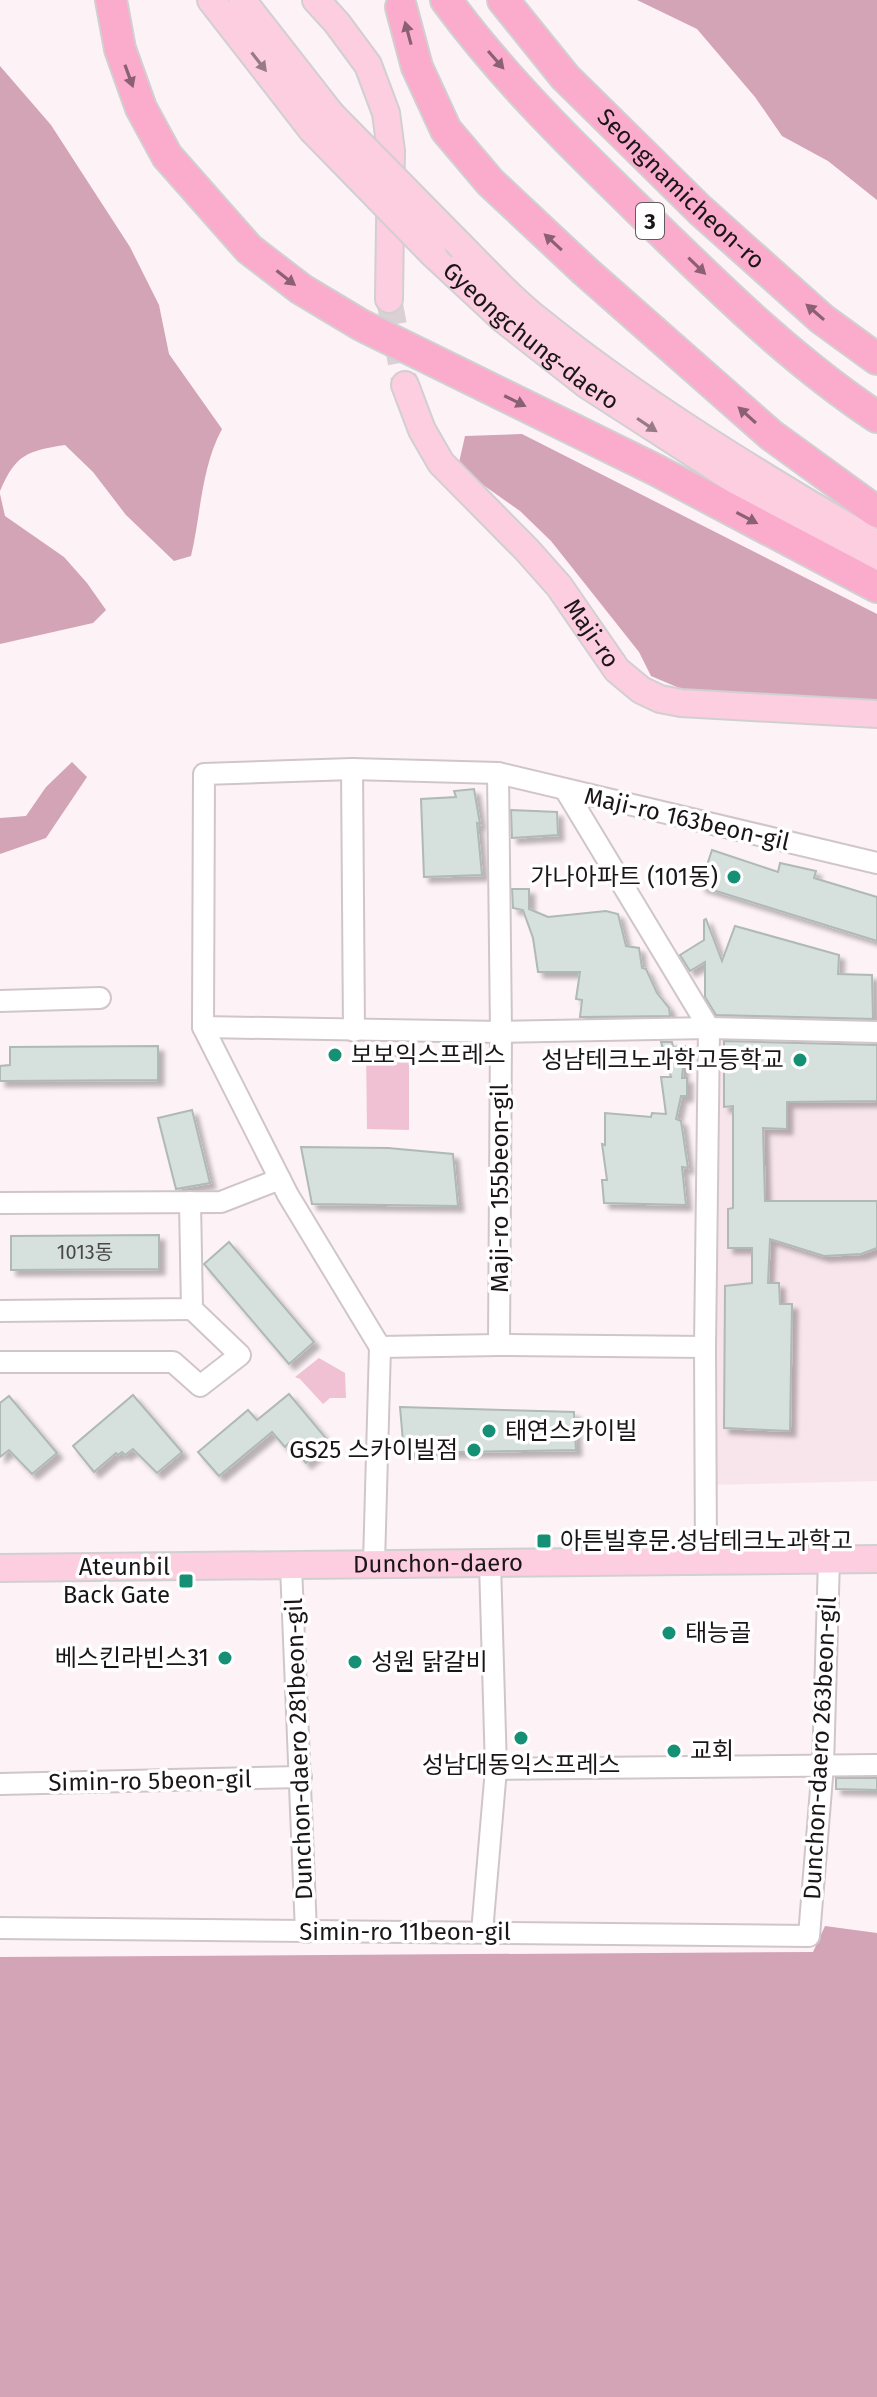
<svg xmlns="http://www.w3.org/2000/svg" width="877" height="2397" viewBox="0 0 877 2397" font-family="'Fira Sans','Noto Sans KR',sans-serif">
<defs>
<filter id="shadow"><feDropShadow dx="5.5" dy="5.5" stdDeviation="2" flood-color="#0004"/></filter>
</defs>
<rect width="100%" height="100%" fill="#fdf2f6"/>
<polygon fill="#f8e5ec" points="709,1028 877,1032 877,1481 707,1485"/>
<g fill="#f0c1d3">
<polygon points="366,1049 409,1054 409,1130 367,1129"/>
<polygon points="319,1358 345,1373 346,1398 330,1398 323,1404 300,1379 295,1377"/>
</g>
<g fill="#d2a4b6">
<polygon points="637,0 877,0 877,200 828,161 782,136 755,97 697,29"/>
<path d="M0 66 51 125 130 247 159 305 169 354 222 429C201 468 201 514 191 556L174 561 126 515 93 472 65 445C27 451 16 454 0 491Z"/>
<polygon points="522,434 877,614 877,704 743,692 705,694 684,690 651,676 639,652 551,541 520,511 458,467 465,436"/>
<polygon points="0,494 5,516 64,557 87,583 106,610 93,623 0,644"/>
<polygon points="72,762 87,777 46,838 0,854 0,818 26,816 46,787"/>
<polygon points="825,1926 877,1933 877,2397 0,2397 0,1957 813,1952"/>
</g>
<g fill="#d6e0dd" stroke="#afb9b6" stroke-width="2" filter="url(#shadow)">
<polygon points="474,789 480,824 477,823 482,875 424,877 421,799 456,797 454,791"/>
<polygon points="511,810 557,812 558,835 512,838"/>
<polygon points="712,850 778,872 780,863 816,871 814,878 877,897 877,941 700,886"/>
<polygon points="512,889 529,889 529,909 548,917 606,911 618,914 626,946 639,948 642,968 646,969 657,993 669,1008 670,1016 580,1017 582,1000 576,999 580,972 538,972 533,938 523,910 513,908"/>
<polygon points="706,919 722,961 735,926 839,955 838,974 872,975 873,1019 716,1015 705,997 705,962 690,971 680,955 704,940 704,920"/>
<polygon points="724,1041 877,1045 877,1101 787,1102 787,1129 763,1128 765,1201 877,1201 877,1248 861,1254 824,1256 770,1239 768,1283 779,1283 780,1304 792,1304 790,1431 724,1428 725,1286 752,1283 752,1248 728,1248 728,1209 733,1208 733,1106 724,1107"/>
<polygon points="661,1042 672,1042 673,1047 685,1046 682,1078 687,1078 687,1096 681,1096 676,1119 681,1121 688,1168 682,1167 686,1205 604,1203 602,1180 607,1180 602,1144 605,1145 605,1113 651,1117 652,1113 666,1114 661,1077 671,1077"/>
<polygon points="158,1046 158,1080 0,1081 0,1066 10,1065 10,1047"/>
<polygon points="192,1110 210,1183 176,1189 158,1118"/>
<polygon points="301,1147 388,1148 453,1154 458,1206 312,1204"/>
<polygon points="159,1235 159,1269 11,1270 11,1236"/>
<polygon points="229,1242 314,1342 289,1364 204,1264"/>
<polygon points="289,1394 330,1443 306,1463 289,1443 285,1447 272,1432 219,1476 198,1452 248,1410 257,1420"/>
<polygon points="133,1395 182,1452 157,1473 133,1449 125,1455 122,1452 118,1455 116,1453 94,1472 73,1446"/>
<polygon points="9,1396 57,1453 32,1474 9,1450 0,1457 0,1403"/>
<polygon points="400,1407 574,1412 576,1450 404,1453"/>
<polygon points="836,1778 877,1778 877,1790 836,1789"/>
</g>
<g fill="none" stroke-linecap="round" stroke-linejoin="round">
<polyline stroke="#dbd1d5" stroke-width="26" stroke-dasharray="26 13" stroke-linecap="butt" points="389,299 405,385"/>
<defs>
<g id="minor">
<polyline points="352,769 354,1031"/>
<polyline points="498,773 501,1032 499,1345"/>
<polyline points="566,791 709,1028 705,1347 706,1560"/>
<polyline points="0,1001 100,998"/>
<polyline points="203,1027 501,1032 709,1028 877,1032"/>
<polyline points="0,1203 221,1202 280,1179"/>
<polyline points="0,1311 192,1309 190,1202"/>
<polyline points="380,1347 499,1345 705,1347"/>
<polyline points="0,1362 173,1362 200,1386 240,1355 192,1309"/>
<polyline points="374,1563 380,1347 288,1195 203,1027 204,774 352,769 498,773 877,863"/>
<polyline points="291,1566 306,1932"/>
<polyline points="496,1769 877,1765"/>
<polyline points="0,1784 301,1777"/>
<polyline points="0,1928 809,1936 823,1765 829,1559"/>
<polyline points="482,1932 496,1769 490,1563"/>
</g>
<g id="major">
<polyline points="211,0 312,130"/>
<polyline points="242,0 331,114"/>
<polyline points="316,0 337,23 368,65 386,113 391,151 389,299"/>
<path d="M462 247C486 271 510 298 537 319 642 404 760 475 877 544"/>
<path id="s1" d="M433 254 503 319 587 385 877 572"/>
<path id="s2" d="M405 385 422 430 441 463 527 550 559 586 617 670 641 690 660 699 681 703 877 714"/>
<path id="s3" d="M0 1568 877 1559"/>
</g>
<g id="highway">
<polyline points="111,0 120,49 141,108 167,156 249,249 301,289 361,325 656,470 877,587"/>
<path d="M446 0C506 82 580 153 652 223 723 292 794 362 877 417"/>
<path id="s4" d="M503 0 565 77 700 210 822 319 877 359"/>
<polyline points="401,7 417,67 446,130 490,182 585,271 771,435 877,512"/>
</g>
</defs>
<use href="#minor" stroke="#d0c6ca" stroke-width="24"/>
<use href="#major" stroke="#d1d0d1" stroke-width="30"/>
<use href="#highway" stroke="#d1d0d1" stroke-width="34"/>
<use href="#minor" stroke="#fff" stroke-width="20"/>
<use href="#major" stroke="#fdcde0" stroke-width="26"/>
<use href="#highway" stroke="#fbabcb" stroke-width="30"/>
<defs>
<g id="major-bridge">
<polyline points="331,114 462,247"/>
<polyline points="312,130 433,254"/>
</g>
</defs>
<use href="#major-bridge" stroke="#d1d0d1" stroke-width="30" stroke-linecap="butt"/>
<use href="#major-bridge" stroke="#fdcde0" stroke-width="26"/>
</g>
<defs><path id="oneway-solid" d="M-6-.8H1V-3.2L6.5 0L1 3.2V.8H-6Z" transform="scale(2)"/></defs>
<g fill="#8a6072">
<use href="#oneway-solid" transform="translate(408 33) rotate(-105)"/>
<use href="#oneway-solid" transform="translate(496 60) rotate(49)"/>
<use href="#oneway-solid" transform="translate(129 76) rotate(70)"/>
<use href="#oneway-solid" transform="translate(553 242) rotate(-137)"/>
<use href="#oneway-solid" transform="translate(697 266) rotate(44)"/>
<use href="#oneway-solid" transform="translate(286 278) rotate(38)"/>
<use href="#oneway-solid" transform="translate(815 312) rotate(-139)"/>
<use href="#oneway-solid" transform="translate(515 401) rotate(26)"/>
<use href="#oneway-solid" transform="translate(747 415) rotate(-138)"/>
<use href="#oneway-solid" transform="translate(747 518) rotate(28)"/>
</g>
<g fill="#977b86">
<use href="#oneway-solid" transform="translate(259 62) rotate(52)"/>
<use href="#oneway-solid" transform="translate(647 425) rotate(34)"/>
</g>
<g fill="#159075" stroke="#fff" stroke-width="3">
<circle cx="734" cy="877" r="8"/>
<circle cx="335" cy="1055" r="8"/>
<circle cx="800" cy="1060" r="8"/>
<circle cx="489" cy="1431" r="8"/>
<circle cx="474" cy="1450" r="8"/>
<rect x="536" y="1533" width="16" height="16" rx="4"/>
<rect x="178" y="1573" width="16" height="16" rx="4"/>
<circle cx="669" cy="1633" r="8"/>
<circle cx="225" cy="1658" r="8"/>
<circle cx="355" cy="1662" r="8"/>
<circle cx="521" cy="1738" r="8"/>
<circle cx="674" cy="1751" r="8"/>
</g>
<g text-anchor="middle" stroke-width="7" stroke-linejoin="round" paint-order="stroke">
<g font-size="20" fill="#494849">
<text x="85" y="1259">1013동</text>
</g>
<rect fill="#fff" stroke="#5f5c5d" stroke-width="2" x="636" y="203" width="28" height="36" rx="6"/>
<g font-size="22" font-weight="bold" fill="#1a1618">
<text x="650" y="229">3</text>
</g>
<g font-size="24" fill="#1a1618" stroke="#fff">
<text dy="8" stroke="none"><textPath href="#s4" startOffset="260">Seongnamicheon-ro</textPath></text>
<text dy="8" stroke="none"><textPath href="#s1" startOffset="128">Gyeongchung-daero</textPath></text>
<text dy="8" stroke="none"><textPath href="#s2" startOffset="314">Maji-ro</textPath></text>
<text transform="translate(687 819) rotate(13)" y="8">Maji-ro 163beon-gil</text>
<text transform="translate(500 1188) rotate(-90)" y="8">Maji-ro 155beon-gil</text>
<text dy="8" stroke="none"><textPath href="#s3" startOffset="438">Dunchon-daero</textPath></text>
<text transform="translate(820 1748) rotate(-87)" y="8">Dunchon-daero 263beon-gil</text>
<text transform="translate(299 1749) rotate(-92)" y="8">Dunchon-daero 281beon-gil</text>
<text transform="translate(150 1781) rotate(-1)" y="8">Simin-ro 5beon-gil</text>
<text x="405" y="1940">Simin-ro 11beon-gil</text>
</g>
<g font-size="24" fill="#1a1618" stroke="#fff" text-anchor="start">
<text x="718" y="885" text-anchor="end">가나아파트 (101동)</text>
<text x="351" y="1063">보보익스프레스</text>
<text x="784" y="1068" text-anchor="end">성남테크노과학고등학교</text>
<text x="505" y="1439">태연스카이빌</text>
<text x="458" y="1458" text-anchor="end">GS25 스카이빌점</text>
<text x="560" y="1549">아튼빌후문.성남테크노과학고</text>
<text x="170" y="1575" text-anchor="end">Ateunbil<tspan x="170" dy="28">Back Gate</tspan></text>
<text x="685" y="1641">태능골</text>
<text x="209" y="1666" text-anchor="end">베스킨라빈스31</text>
<text x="371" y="1670">성원 닭갈비</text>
<text x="690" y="1759">교회</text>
<text x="521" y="1773" text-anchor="middle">성남대동익스프레스</text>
</g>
</g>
</svg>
